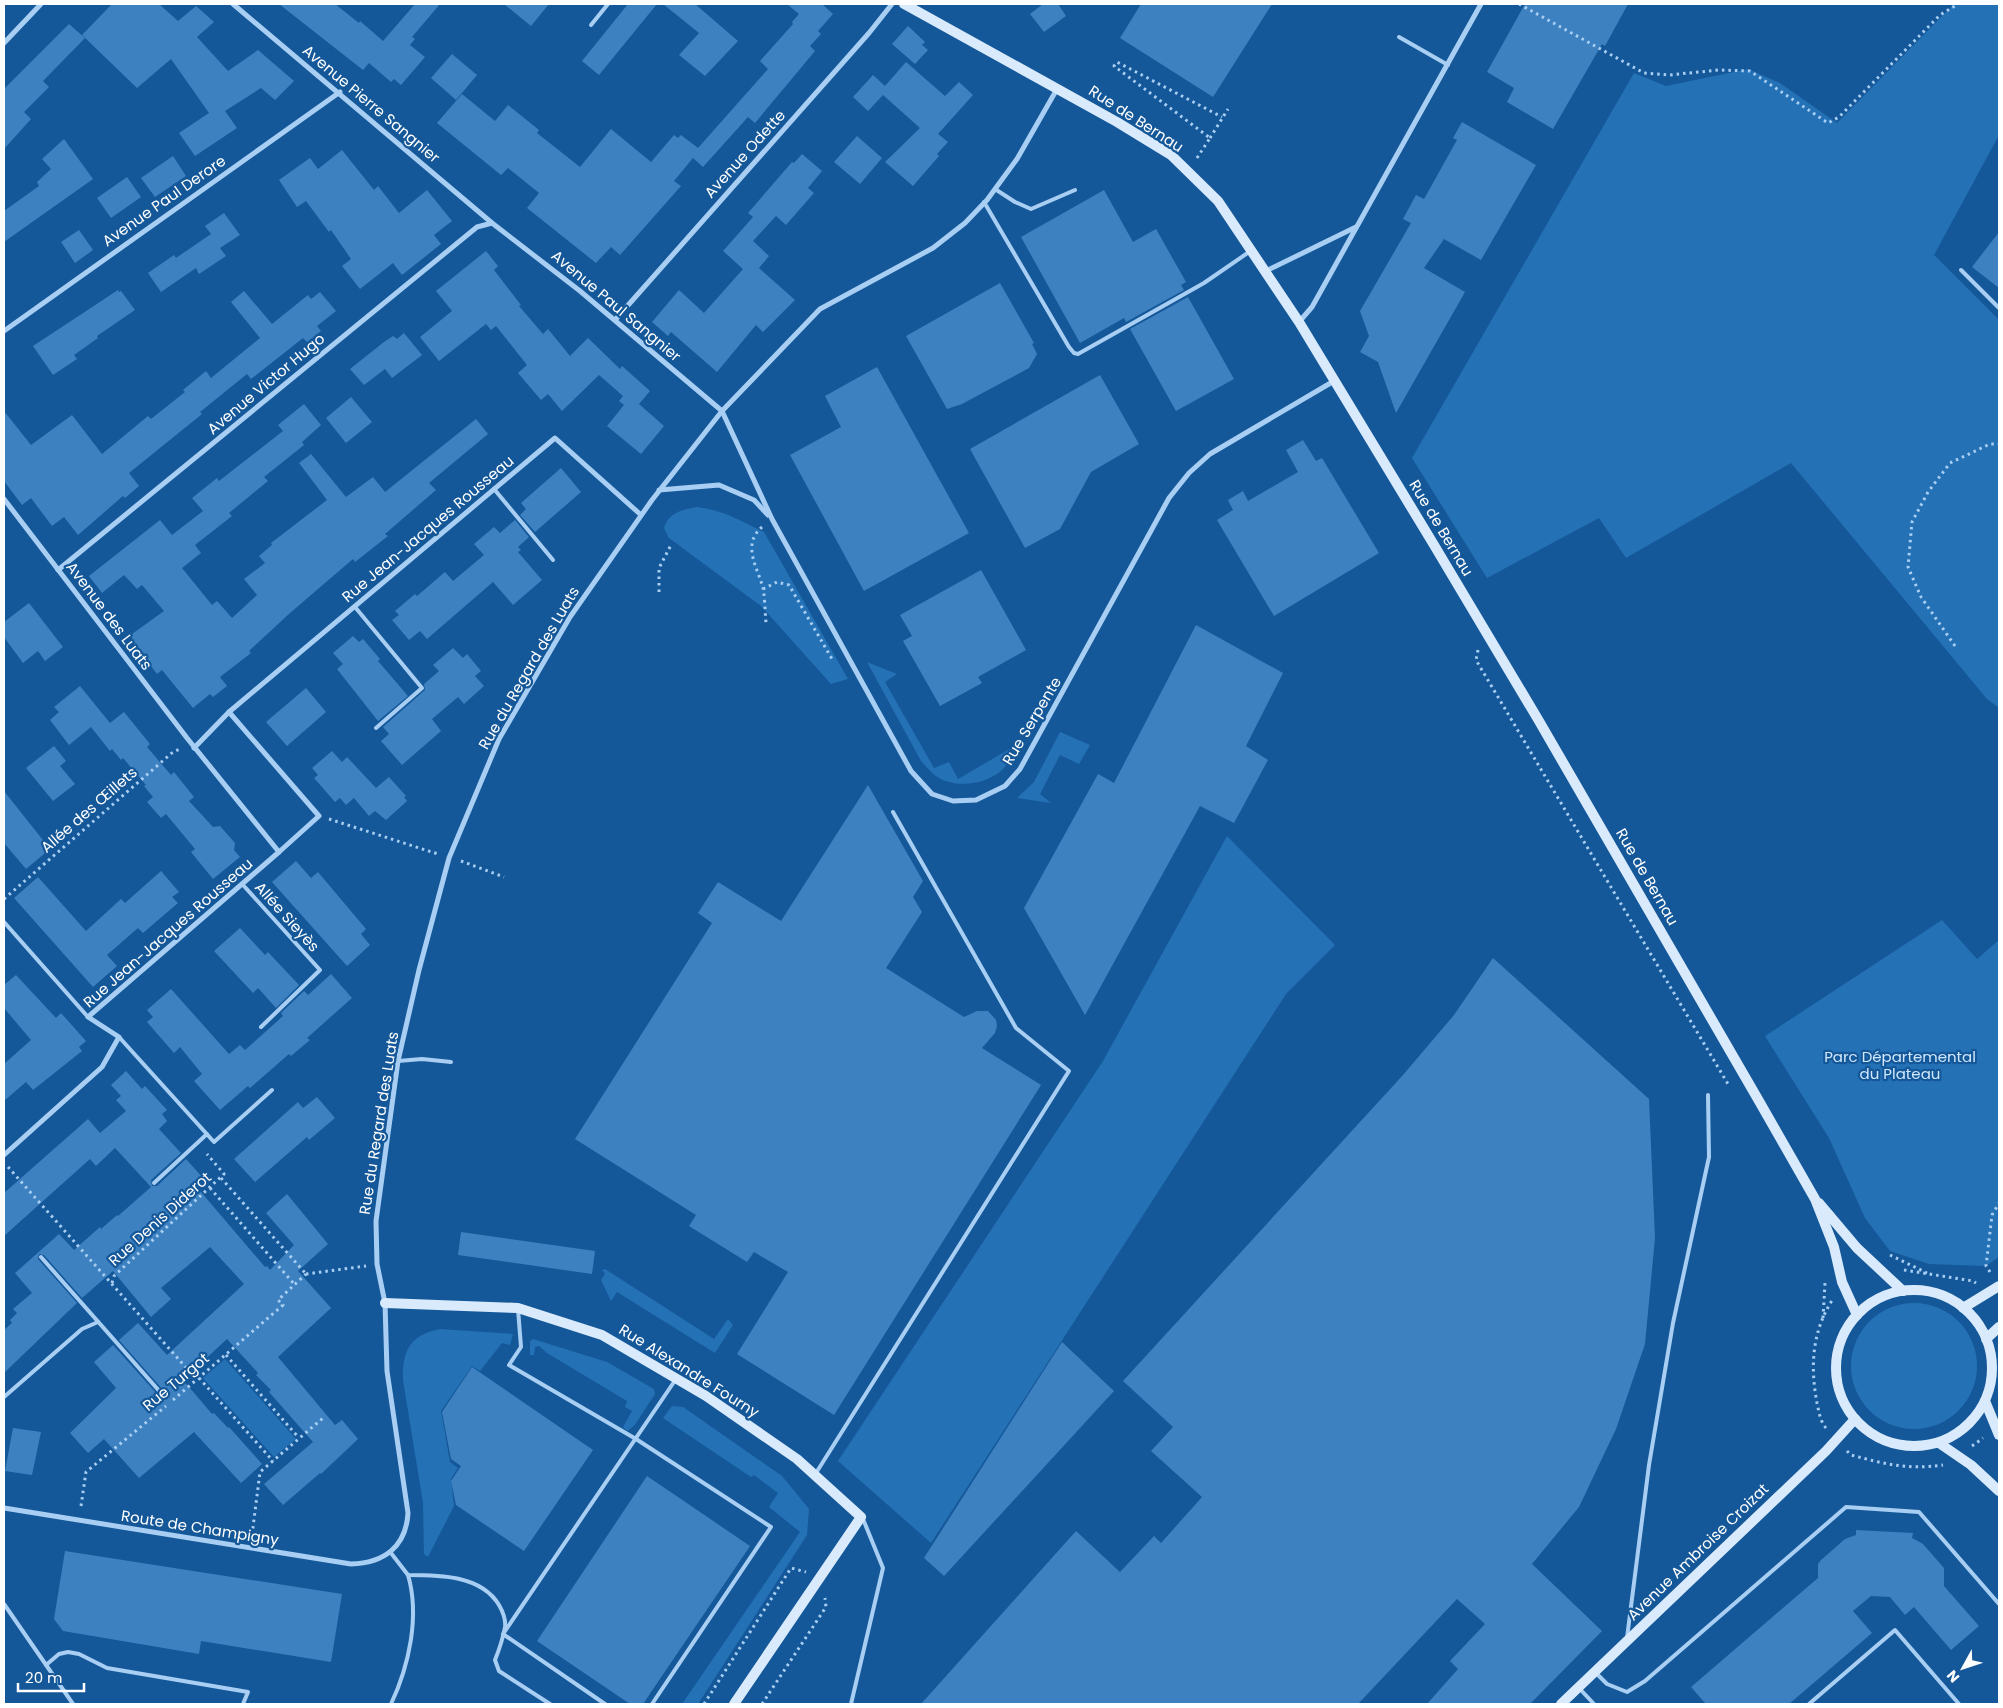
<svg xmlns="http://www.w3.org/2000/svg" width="2003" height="1708" viewBox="0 0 2003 1708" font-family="Poppins,sans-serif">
<rect width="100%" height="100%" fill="#155899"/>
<g fill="#2471b6">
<polygon points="1954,4 1999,4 1999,135 1934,255 1999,320 1999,708 1987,699 1791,463 1626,558 1599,518 1487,578 1412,458 1634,73 1666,86 1748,69 1780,83 1837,123"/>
<path d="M697 507C725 511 739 520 764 532L848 679 831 684 761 606 669 538 664 528C669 512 682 510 697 507Z"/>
<path d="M867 662 897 674 885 682 934 768 949 762 958 779 1013 747C1012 776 973 789 949 782 936 779 929 770 921 761Z"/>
<polygon points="1060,732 1090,745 1079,764 1060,755 1040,794 1051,803 1017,798 1034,782"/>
<polygon points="1227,836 1335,945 1286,994 931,1543 838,1461 1103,1061"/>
<polygon points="1942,920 1977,959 1999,940 1999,1257 1986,1266 1929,1264 1890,1251 1865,1218 1829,1138 1765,1036"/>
<polygon points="605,1269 714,1339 728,1319 733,1325 715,1353 617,1292 611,1301 601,1280 605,1274 602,1270"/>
<circle cx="1914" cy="1366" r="63"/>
<path d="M440 1329 513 1334 510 1345 502 1343 480 1371 472 1366 441 1411 450 1462 458 1468 451 1479 454 1506 428 1557 424 1554 423 1503 403 1380C402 1351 410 1335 440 1329Z"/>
<polygon points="533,1339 607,1362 654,1389 655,1394 634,1426 627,1431 623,1427 632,1411 625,1407 627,1401 547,1353 539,1346 535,1347 534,1355 530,1355 530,1341"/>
<polygon points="225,1359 296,1439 274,1457 203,1378"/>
<polygon points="672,1406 683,1407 782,1476 809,1509 807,1535 698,1704 682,1704 800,1532 769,1507 778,1493 754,1475 751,1477 663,1418"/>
</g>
<g fill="#3d81c1">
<polygon points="112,4 159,4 178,21 196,6 214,22 197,37 228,71 258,50 294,81 275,100 261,88 225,111 237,128 195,156 179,133 209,113 171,59 137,88 82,35"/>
<polygon points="279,4 335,4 359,23 360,21 383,41 415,4 440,4 412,37 415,39 410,45 425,57 401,85 394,79 391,82 369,63 363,70"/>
<polygon points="504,4 549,4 531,26"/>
<polygon points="628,4 657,4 599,75 582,61"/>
<polygon points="663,4 695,4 738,41 705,76 679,55 699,33"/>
<polygon points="787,4 822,4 833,14 818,31 821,34 810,46 815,51 755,123 748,117 703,167 693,158 674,181 681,186 620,255 611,247 596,263 527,208 539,193 508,168 501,175 437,123 462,94 495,121 508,105 539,130 537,133 580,167 611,129 651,162 674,135 678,138 681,135 698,148 768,69 760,61 793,24 792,22 799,14"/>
<polygon points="1043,4 1058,4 1066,16 1044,32 1030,14"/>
<polygon points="1141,4 1272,4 1213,97 1120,38"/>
<polygon points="1525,4 1628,4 1605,46 1602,44 1553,129 1507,102 1514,88 1487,72"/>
<polygon points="69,24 85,38 43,81 49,87 24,112 31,119 4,149 4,89"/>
<polygon points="908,26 925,42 922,45 928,50 915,64 892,44"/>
<polygon points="452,54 477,75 456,100 431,78"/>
<polygon points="906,62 945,96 959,82 973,95 938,134 948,142 937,154 939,156 913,186 885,162 920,128 883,95 868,111 853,97 873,75 885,86"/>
<polygon points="1462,122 1536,165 1481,260 1444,239 1424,268 1465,292 1396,413 1378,362 1360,352 1369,336 1360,311 1411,223 1403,219 1416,195 1424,199 1457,140 1453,138"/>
<polygon points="857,136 882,158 860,184 834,162"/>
<polygon points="64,139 93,179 4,242 4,211 39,186 37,182 51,169 42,159"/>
<polygon points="342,150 374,190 378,186 399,213 427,190 452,221 434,235 441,244 402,275 393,263 360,289 342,266 351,259 331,230 329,232 306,201 297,207 279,180 310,158 318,169"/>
<polygon points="802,154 822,171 808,188 814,193 786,225 776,216 753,241 769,256 759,268 795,300 763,332 756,325 717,372 671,332 668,336 652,322 679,290 704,313 743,269 723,251 753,217 748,213 792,162 794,163"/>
<polygon points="173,156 186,176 155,197 141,178"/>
<polygon points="127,177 141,197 111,218 97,198"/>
<polygon points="1104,190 1133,242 1156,229 1186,282 1181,285 1184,290 1126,322 1124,318 1080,343 1021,237"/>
<polygon points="224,213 240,235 220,248 226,256 199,274 196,268 161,292 148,273 174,255 176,258 211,234 205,226"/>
<polygon points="79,230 93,250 75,263 61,242"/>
<polygon points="1999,232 1999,288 1972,267"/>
<polygon points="486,251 498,266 494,270 521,305 519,306 543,334 548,329 570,356 588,338 620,369 622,366 650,391 639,404 664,426 641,454 607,426 624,405 619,401 623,396 599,375 562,411 548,394 541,400 518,373 527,365 496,326 491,330 486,324 439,361 420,337 452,311 436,291"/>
<polygon points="1000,283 1034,343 1032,344 1037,354 1029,368 962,404 947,409 906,336"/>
<polygon points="118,290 119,292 121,291 135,310 97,336 98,338 74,355 77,359 53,375 33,346"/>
<polygon points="244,291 272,324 308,295 311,299 320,292 336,311 317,326 321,331 307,342 303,338 251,379 247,374 200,412 202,414 129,473 139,486 125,498 123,496 78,535 64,517 52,526 31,498 22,505 4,481 4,411 31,445 72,415 102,454 148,416 151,419 185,392 183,390 206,371 211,378 260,338 231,302"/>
<polygon points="1188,297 1234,379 1176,411 1130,329"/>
<polygon points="404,333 422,355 392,378 385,369 364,385 350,369 384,342 393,336 397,339"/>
<polygon points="877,367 969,533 864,591 790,455 841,427 825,396"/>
<polygon points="1100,375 1139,444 1091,472 1060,529 1025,548 970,449"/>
<polygon points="351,397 372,422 346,443 326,418"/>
<polygon points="304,404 321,425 302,442 304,445 264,477 268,481 229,513 232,516 195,545 201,553 182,568 212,605 217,601 232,618 257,595 244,579 265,563 259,556 272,545 271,543 327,500 299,463 311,454 346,497 373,477 385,492 476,419 488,434 429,483 436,490 385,534 388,536 355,562 353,559 290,613 249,651 251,653 220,677 227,686 213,697 210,694 193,708 162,670 157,674 132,641 132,634 164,611 142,585 137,589 124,575 102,593 89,576 160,520 172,535 203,511 192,498 217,478 219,481 283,431 278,425"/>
<polygon points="1303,440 1316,461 1322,458 1379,553 1274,616 1217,520 1233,510 1228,500 1243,491 1248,501 1298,472 1286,450"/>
<polygon points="561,468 581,492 535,532 520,515 526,509 521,503"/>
<polygon points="515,520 529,537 518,547 521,550 518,552 542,580 513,605 493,582 427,639 420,631 409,640 392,620 399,615 395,611 415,594 417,596 445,572 453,581 484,555 474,544 494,527 500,533"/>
<polygon points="981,570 1026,650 978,677 982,683 940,706 903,641 912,636 900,615"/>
<polygon points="29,603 63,647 45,661 38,651 23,663 4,637 4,622"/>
<polygon points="1196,625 1283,673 1246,746 1268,760 1234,823 1200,806 1085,1015 1024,908 1098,774 1114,783"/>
<polygon points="353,636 359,642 363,639 380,659 378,661 408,696 378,721 337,669 343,664 333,653"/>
<polygon points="453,648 463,658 467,654 481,671 475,676 484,686 464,704 458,697 432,719 441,731 402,765 381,741 389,734 383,727 425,690 424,684 439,671 433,665"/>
<polygon points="80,686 110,723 124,712 150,744 147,747 171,775 174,772 194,797 189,801 213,827 220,826 235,843 234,850 240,857 213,879 191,852 195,849 166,814 161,818 147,802 153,797 144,786 146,785 123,758 121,760 112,749 110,751 91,727 69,745 50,720 59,712 54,707"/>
<polygon points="306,688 326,712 287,746 266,722"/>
<polygon points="54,746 66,761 60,766 75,784 53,801 26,768"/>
<polygon points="332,751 342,762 347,757 376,788 389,777 406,796 404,797 407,801 386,820 375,811 369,816 354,798 346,805 340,798 335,802 314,778 318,775 312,768"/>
<polygon points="868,785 923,881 913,897 922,912 886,968 964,1017 977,1011 988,1011 996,1020 997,1026 995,1033 982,1048 1041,1085 834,1415 737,1354 788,1272 754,1252 747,1262 689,1226 696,1215 575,1139 712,923 698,913 718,882 781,921"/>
<polygon points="4,791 50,849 26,869 4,843"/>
<polygon points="296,861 311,878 318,872 366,929 361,934 370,945 347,966 272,882"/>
<polygon points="161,871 179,892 172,897 178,903 143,933 138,928 107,955 117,966 93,987 14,898 38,877 86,931 121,899 125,903"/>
<polygon points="240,928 265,955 268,952 299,985 276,1008 258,988 253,993 214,951"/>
<polygon points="1493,958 1649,1099 1655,1238 1645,1344 1616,1429 1579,1507 1532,1564 1602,1631 1530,1704 1427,1704 1458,1669 1450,1661 1485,1624 1457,1599 1358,1704 921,1704 1076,1531 1120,1572 1154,1536 1161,1543 1202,1497 1151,1451 1173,1427 1123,1381 1403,1075 1454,1015"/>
<polygon points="331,974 352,998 307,1038 310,1040 291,1056 289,1054 250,1088 248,1086 220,1110 194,1081 202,1074 180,1047 174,1053 147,1022 153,1017 147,1010 171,989 229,1054 240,1045 245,1050 283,1016 281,1013 304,991 308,995"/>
<polygon points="16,975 56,1018 61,1013 86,1041 79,1047 82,1051 33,1090 26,1082 4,1101 4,1064 31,1040 4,1008 4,985"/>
<polygon points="126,1071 142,1089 145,1086 167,1110 162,1114 167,1121 159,1129 181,1153 151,1180 152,1186 157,1186 186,1159 203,1178 195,1185 265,1267 267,1266 270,1270 294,1245 266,1213 287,1194 328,1244 298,1271 331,1308 278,1357 335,1425 342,1420 358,1439 321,1474 320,1473 283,1505 264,1484 313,1442 269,1392 271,1390 256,1375 258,1373 227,1339 183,1380 212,1414 214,1413 228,1428 229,1427 262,1464 241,1483 194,1432 139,1478 104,1439 88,1453 70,1433 116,1388 94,1362 113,1345 158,1395 164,1395 164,1391 119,1340 138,1323 167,1355 244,1284 210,1247 161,1288 171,1299 151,1317 113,1271 82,1298 44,1255 39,1254 38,1259 77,1303 4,1373 4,1330 12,1323 10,1320 17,1313 13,1309 32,1293 15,1273 59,1234 74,1250 100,1227 101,1229 117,1215 118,1216 151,1187 115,1148 96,1166 90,1159 4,1236 4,1193 88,1119 100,1133 126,1111 116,1100 121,1096 111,1085"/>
<polygon points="317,1097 335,1118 309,1140 307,1137 255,1182 234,1159 298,1102 303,1108"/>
<polygon points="461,1232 595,1251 592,1274 458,1255"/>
<polygon points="1062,1342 1114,1391 944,1576 924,1558"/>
<polygon points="472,1367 593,1450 524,1551 456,1505 451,1481 461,1466 451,1459 442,1412"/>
<polygon points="13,1428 41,1432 32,1475 5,1471"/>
<polygon points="647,1476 750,1546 643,1704 630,1704 537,1641"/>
<polygon points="1856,1530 1913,1533 1912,1538 1923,1544 1944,1568 1944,1586 1979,1626 1951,1650 1914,1607 1905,1615 1890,1597 1871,1596 1853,1611 1872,1633 1789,1704 1706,1704 1691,1687 1818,1578 1818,1564 1821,1560 1845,1539 1856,1535"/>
<polygon points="65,1551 342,1594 331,1662 201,1641 199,1654 63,1631 54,1619"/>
</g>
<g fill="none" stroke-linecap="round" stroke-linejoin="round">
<g stroke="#a8cff3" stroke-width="3" stroke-dasharray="2.5 4" stroke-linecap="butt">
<polyline points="1519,4 1644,73 1669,75 1719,70 1750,71 1828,123 1839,117 1940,15 1958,4"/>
<polyline points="1210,138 1228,109"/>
<polyline points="1197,158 1210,138 1114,66 1117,62 1222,117"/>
<path d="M762 527C741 545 758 568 763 588 765 599 765 612 766 623"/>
<polyline points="763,589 777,582 789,585 832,659"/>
<polyline points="659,592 659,568 671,545"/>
<polyline points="1955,646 1921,597 1908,567 1912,522 1928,492 1950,463 1990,444 1999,444"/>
<polyline points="1478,650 1476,660 1728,1084"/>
<polyline points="329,819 438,854"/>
<polyline points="461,861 504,877"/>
<polyline points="4,899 173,752 180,749"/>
<polyline points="8,1167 197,1380"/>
<polyline points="221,1178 306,1274"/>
<polyline points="210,1188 295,1285"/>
<polyline points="1890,1255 1927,1273"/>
<polyline points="1904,1270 1973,1281 1976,1283"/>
<polyline points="1990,1272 1986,1266 1992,1215 1999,1203"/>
<polyline points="306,1274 366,1266"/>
<polyline points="112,1283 114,1276 224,1174 207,1154"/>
<polyline points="1823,1318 1825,1283"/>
<polyline points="226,1355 299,1438"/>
<polyline points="199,1378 273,1461"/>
<polyline points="173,1400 283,1305 278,1300 306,1274"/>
<path d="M1826 1428C1820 1421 1819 1412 1817 1403 1810 1366 1812 1331 1833 1299"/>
<polyline points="1972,1446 1983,1438"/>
<path d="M1847 1451 1851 1455C1885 1464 1907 1470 1943 1465"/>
<polyline points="81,1506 86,1472 166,1406"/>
<polyline points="252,1535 260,1472 323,1418"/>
<polyline points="704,1704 791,1568 806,1572"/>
<polyline points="762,1704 826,1607 825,1598"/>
</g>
<g stroke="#a8cff3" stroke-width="4">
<polyline points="591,25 608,4"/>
<polyline points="1399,37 1448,65"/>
<polyline points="995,189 1015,202 1031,209 1075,190"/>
<polyline points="984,202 1069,347 1074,353 1078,354 1204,283 1249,252"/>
<polyline points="1961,270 1999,308"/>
<polyline points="494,489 553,560"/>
<polyline points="355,607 422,688 376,728"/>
<polyline points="243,885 320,970 261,1027"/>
<polyline points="4,922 88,1017"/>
<polyline points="119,1037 214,1142 272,1090"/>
<polyline points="398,1061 422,1059 451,1062"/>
<polyline points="154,1183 207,1134"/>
<polyline points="41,1257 161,1393"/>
<polyline points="518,1309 521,1347 509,1365 636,1439 771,1527 652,1704"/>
<polyline points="4,1397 82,1329 98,1322"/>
<polyline points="816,1473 1069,1071 1016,1028 893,812"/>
<path d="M391 1553 408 1575C439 1575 481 1575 499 1605 503 1612 506 1619 505 1627 503 1638 499 1650 495 1660L499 1671 550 1704"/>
<polyline points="4,1604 73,1704"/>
<polyline points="1627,1638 1649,1465 1673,1323 1709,1157 1708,1095"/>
<polyline points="46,1665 59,1654 68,1652 79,1654 107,1668 248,1692 243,1704"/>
<polyline points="1595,1672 1607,1684 1627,1692 1645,1681 1846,1507 1919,1512 1999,1604"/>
<polyline points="1579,1688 1594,1704"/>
<path d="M391 1704C409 1666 420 1616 408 1575"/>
<polyline points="605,1704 503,1634 676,1379"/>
<polyline points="851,1704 883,1568 863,1519"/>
<polyline points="1809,1704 1895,1630 1959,1704"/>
</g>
<g stroke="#a8cff3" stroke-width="5">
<polyline points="233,4 492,223 580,291 722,411 772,519 911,771 932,794 953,801 976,800 1005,786 1020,769 1169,498 1189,473 1210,454 1334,381"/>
<polyline points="4,43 41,4"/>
<polyline points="1266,271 1356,227"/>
<polyline points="615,320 869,33 892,4"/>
<polyline points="1299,322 1312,307 1481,4"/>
<polyline points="4,331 340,92"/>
<polyline points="659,490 719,485 754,500 768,515"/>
<polyline points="4,499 187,738 279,852 319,816 229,712"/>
<polyline points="58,570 477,227 492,223"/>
<polyline points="194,748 229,712 555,438 641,515"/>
<polyline points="4,1155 102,1067 119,1037 88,1017 279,852"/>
<path d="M4 1508 351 1564C384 1563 406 1547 408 1513L387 1371 385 1303 377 1264 376 1221 398 1061 419 970 449 858 499 739 570 617 652 500 722 411 820 309 933 248 965 223 987 200 1017 159 1057 89"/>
</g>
<g stroke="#d8eafc" stroke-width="10">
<polyline points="904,4 1117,122 1171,155 1218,201 1299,322 1434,545 1539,721 1759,1101 1815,1199 1834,1247 1842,1282 1857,1315"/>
<polyline points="1819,1203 1857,1248 1903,1291"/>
<circle cx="1914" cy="1368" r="78"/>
<polyline points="385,1303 518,1308 602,1335 706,1396 797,1459 861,1517 734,1704"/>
<polyline points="1963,1308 1999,1286"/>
<polyline points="1986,1339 1999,1327"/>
<polyline points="1985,1401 1999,1435"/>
<polyline points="1939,1443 1971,1465 1999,1491"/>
<polyline points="1561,1704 1826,1451 1855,1419"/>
</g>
</g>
<g text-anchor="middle" stroke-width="4.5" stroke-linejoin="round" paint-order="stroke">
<g font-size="15" fill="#fff" stroke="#155899">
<text transform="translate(371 104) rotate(40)" y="5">Avenue Pierre Sangnier</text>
<text transform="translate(1136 119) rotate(33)" y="5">Rue de Bernau</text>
<text transform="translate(745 154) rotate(-48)" y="5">Avenue Odette</text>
<text transform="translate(164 201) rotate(-35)" y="5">Avenue Paul Derore</text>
<text transform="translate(616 306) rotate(40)" y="5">Avenue Paul Sangnier</text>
<text transform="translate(266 384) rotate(-40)" y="5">Avenue Victor Hugo</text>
<text transform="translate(1441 528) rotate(59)" y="5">Rue de Bernau</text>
<text transform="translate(428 529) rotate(-40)" y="5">Rue Jean-Jacques Rousseau</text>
<text transform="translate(109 616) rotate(53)" y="5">Avenue des Luats</text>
<text transform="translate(529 668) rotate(-60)" y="5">Rue du Regard des Luats</text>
<text transform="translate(1032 721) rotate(-59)" y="5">Rue Serpente</text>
<text transform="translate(89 810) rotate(-41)" y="5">Allée des Œillets</text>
<text transform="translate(1647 877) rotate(60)" y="5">Rue de Bernau</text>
<text transform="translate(287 917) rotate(48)" y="5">Allée Sieyès</text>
<text transform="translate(168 933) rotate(-41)" y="5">Rue Jean-Jacques Rousseau</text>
<text transform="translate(379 1123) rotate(-81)" y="5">Rue du Regard des Luats</text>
<text transform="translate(160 1219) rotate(-42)" y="5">Rue Denis Diderot</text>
<text transform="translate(689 1371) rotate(32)" y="5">Rue Alexandre Fourny</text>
<text transform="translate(176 1382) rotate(-40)" y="5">Rue Turgot</text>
<text transform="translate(200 1528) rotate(9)" y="5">Route de Champigny</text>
<text transform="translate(1698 1552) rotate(-44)" y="5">Avenue Ambroise Croizat</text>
</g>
<g font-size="15" fill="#d0e8fd" stroke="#155899">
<text x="1900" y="1062">Parc Départemental<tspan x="1900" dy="17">du Plateau</tspan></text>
</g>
</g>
<rect width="2003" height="1708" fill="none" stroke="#ffffff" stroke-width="10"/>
<g transform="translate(1963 1668) rotate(230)" stroke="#155899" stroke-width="4" paint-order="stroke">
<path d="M0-4L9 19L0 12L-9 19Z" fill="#ffffff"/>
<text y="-8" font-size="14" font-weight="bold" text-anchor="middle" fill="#ffffff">N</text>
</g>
<path d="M18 1683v8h66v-8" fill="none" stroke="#ffffff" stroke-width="2.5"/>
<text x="25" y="1683" font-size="15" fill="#ffffff" stroke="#155899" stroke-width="4" paint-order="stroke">20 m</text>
</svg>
